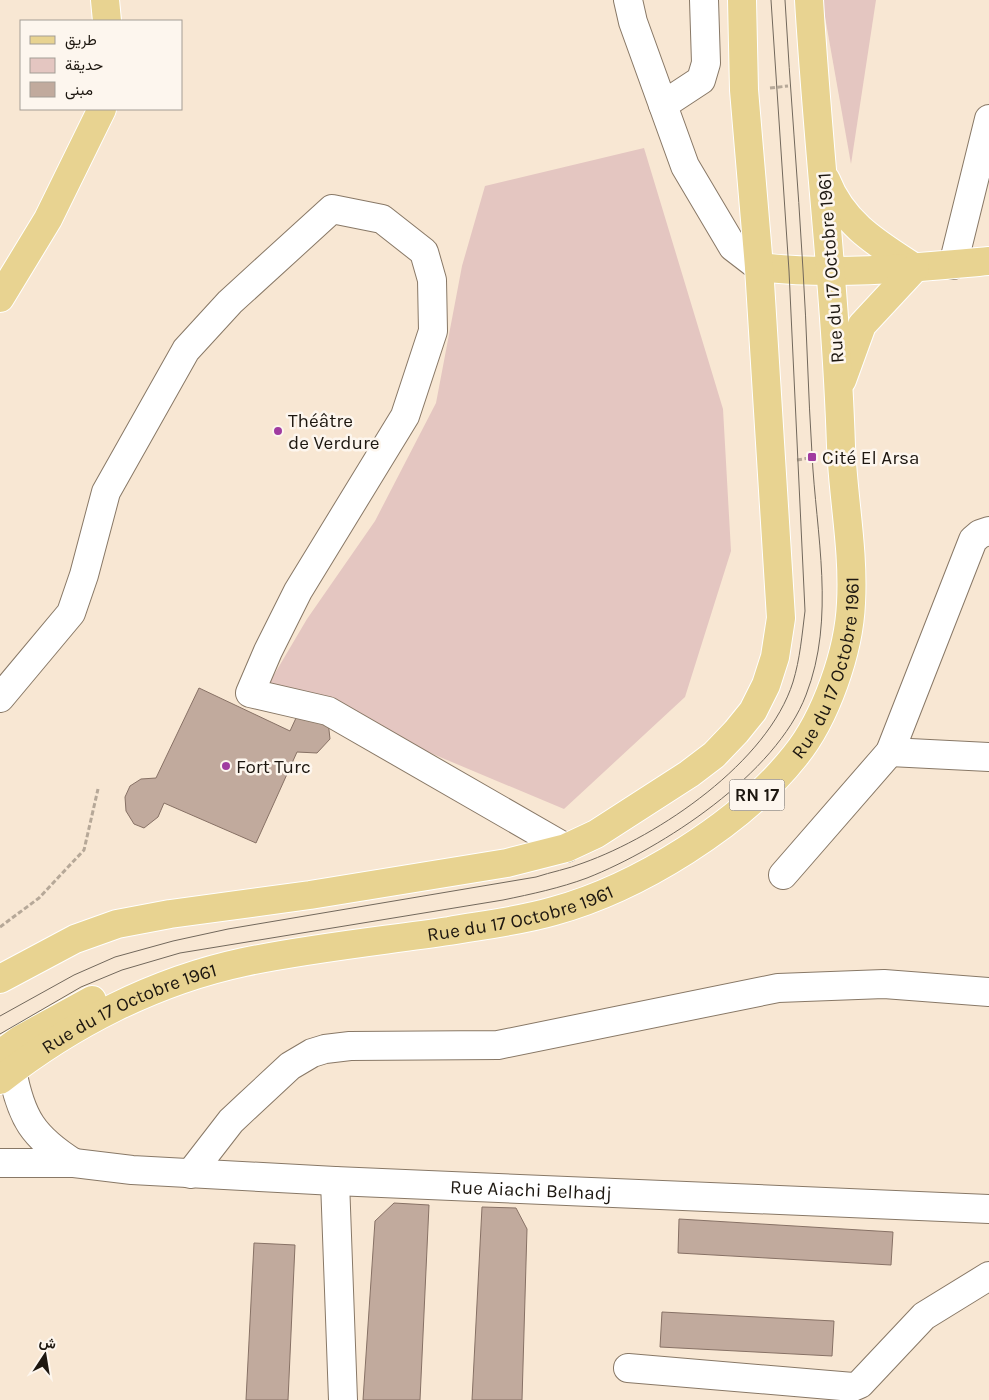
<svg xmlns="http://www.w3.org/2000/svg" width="989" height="1400" viewBox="0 0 989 1400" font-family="Karla,Vazirmatn,sans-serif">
<rect width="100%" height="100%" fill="#f8e7d3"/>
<g fill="#e4c6c1">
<polygon points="822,0 876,0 851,164"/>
<polygon points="644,148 723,409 731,551 685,697 564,809 268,685 307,619 375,521 436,403 462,266 485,186"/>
</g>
<g fill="#c1aa9d" stroke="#877165">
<polygon points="199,688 290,731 296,718 302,713 328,721 330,739 317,753 297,752 256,843 164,803 158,817 144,828 134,824 126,811 125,797 130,786 141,779 156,778"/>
<polygon points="394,1203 429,1205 420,1400 363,1400 375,1221"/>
<polygon points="482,1207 516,1208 527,1229 522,1400 472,1400"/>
<polygon points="679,1219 893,1232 891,1265 678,1253"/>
<polygon points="254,1243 295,1245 288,1400 246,1400"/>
<polygon points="662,1312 834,1321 832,1356 660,1347"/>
</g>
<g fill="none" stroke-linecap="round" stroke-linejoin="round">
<defs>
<g id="minor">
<polyline points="628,0 633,22 685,166 733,247 759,267"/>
<polyline points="663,105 701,80 706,63 704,0"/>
<polyline points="953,265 989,119"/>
<polyline points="0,698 71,613 84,575 106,492 186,350 230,302 332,209 382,219 424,252 432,280 433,331 405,416 298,591 268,651 250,693 328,711 566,848"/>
<polyline points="890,752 989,757"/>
<polyline points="783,875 890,752 973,540 980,534 989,531"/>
<path d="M12 1070C21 1118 33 1137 74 1163"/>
<path id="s1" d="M0 1163H74L132 1170 335 1181 989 1209"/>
<polyline points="190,1174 231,1121 247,1106 290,1066 312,1053 325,1049 350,1046 498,1045 778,988 884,984 989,992"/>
<polyline points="335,1181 343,1400"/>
<polyline points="628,1368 853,1387 860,1384 924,1316 989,1276"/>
</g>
<g id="major">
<polyline points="105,0 107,21"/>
<path d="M826 180C843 224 878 244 915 268"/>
<path d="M759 267C835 276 913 268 989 261"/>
<polyline points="0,298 48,219 102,109"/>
<polyline points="842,380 862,325 915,268"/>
<polyline points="0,979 75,939 117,924 170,914 310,895 507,863 566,848 596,834 689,774 714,755 736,732 753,711 766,685 775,657 781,618 759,267 744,90 742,0"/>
<polyline points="0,1054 21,1039 92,1000"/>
<path id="s2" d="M0 1080C71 1024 155 981 244 962 311 948 381 941 449 931 484 925 520 921 554 911 638 888 741 824 795 756 826 718 849 651 851 603 854 550 843 498 841 446 836 297 818 149 809 0"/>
</g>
</defs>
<use href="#minor" stroke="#887866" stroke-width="30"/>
<use href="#major" stroke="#fff" stroke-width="30"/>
<g stroke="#b6a898" stroke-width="3" stroke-dasharray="5 2.5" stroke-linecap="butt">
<polyline points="770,88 788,86"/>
<polyline points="797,460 816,457"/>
<polyline points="0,927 39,898 84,850 98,789"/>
</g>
<use href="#minor" stroke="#fff" stroke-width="28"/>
<use href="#major" stroke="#e8d391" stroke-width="28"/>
<g stroke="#72685c" stroke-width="1">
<path d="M0 1016 74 975 115 957 173 941 228 929 536 877C551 872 568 869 583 863 659 836 768 762 793 682 800 659 802 635 805 611L789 271 771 0"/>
<path d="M0 1034 81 987 122 970 180 953 503 900C532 894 560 888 587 878 663 848 776 774 806 695 836 618 816 534 812 454 808 393 807 331 803 270 798 180 790 90 785 0"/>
</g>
</g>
<g fill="#a03ba0" stroke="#fdf6ee" stroke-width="2">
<circle cx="278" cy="431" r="5"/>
<rect x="807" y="452" width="10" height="10" rx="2.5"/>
<circle cx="226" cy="766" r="5"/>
</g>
<g text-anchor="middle" stroke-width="5" stroke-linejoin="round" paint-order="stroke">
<rect fill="#fdf6ee" stroke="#605a53" stroke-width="1" x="729.5" y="779.5" width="55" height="31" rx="4"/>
<g font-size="18" font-weight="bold" fill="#1d1710">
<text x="757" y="801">RN 17</text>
</g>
<g font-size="19" fill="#1d1710" stroke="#fdf6ee">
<text transform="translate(830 268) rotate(-94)" y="7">Rue du 17 Octobre 1961</text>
<text dy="7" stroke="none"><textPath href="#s2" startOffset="974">Rue du 17 Octobre 1961</textPath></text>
<text dy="7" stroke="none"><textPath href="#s2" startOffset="554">Rue du 17 Octobre 1961</textPath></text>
<text dy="7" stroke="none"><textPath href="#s2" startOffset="149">Rue du 17 Octobre 1961</textPath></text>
<text dy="7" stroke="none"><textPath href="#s1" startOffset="532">Rue Aiachi Belhadj</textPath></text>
</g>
<g font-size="19" fill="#1d1710" stroke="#fdf6ee" text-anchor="start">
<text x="288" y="427">Théâtre<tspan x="288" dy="22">de Verdure</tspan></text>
<text x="822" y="464">Cité El Arsa</text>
<text x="236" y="773">Fort Turc</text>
</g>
</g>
<rect x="20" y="20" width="162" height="90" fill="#fdf6ee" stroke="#a39d95"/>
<rect x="30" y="36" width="25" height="8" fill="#e8d391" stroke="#a39d95"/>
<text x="65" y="45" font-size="15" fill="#1d1710">طريق</text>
<rect x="30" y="58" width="25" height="15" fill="#e4c6c1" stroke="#a39d95"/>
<text x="65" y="70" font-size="15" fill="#1d1710">حديقة</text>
<rect x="30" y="82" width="25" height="15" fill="#c1aa9d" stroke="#a39d95"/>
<text x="65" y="95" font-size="15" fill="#1d1710">مبنى</text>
<g transform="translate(45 1355) rotate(12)" stroke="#fdf6ee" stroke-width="4" paint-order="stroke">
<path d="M0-4L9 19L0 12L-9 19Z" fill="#1d1710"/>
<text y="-8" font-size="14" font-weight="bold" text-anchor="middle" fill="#1d1710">ش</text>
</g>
</svg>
